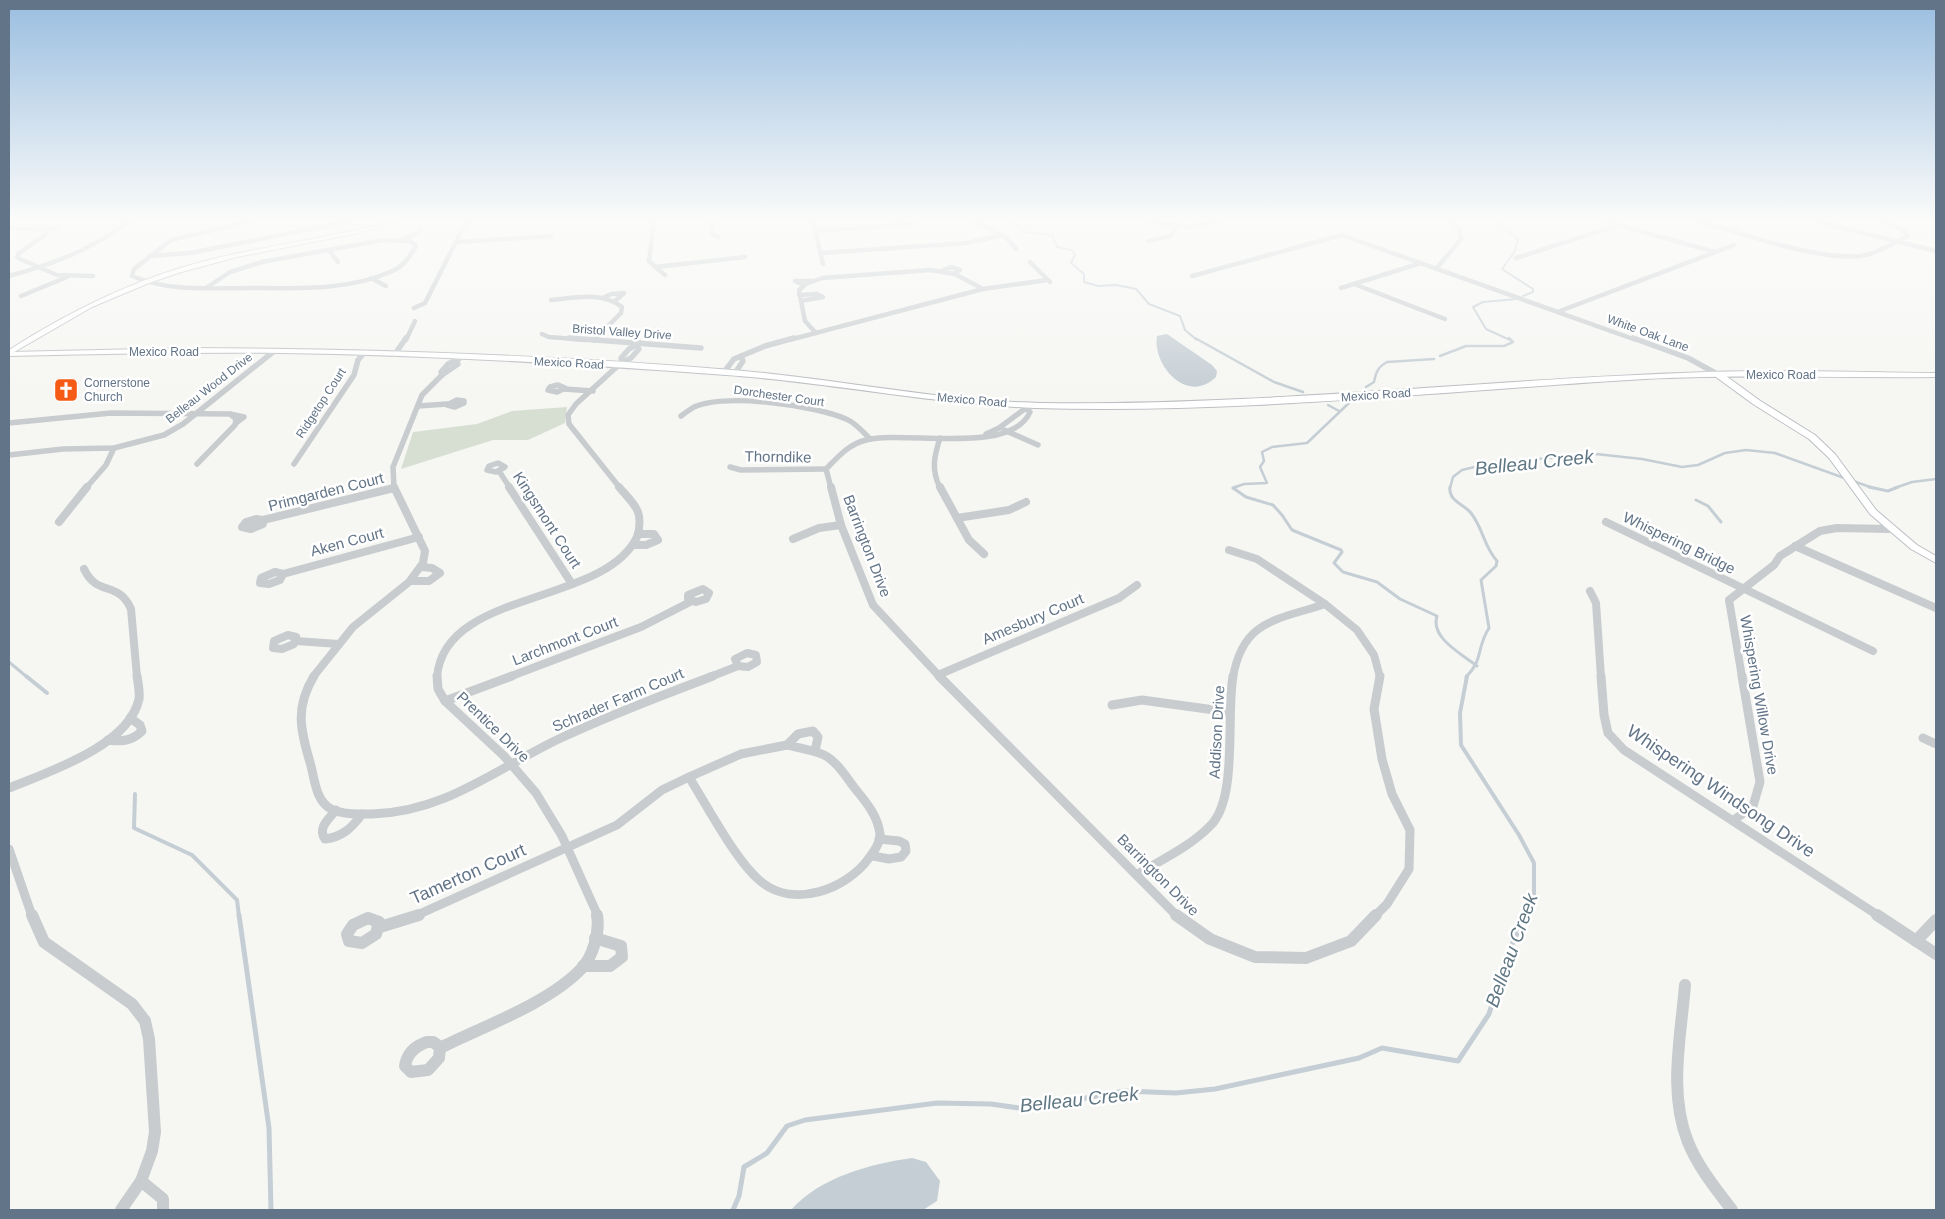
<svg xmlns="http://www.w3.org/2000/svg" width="1945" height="1219" viewBox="0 0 1945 1219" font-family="Arial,sans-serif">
<rect width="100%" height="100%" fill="#f6f7f3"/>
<polygon fill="#d7dfd3" points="567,407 565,423 528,440 493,440 401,469 413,432 477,424 512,411"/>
<g fill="#c5ced4">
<path d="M1167 334 1212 365 1217 371 1216 377C1188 405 1152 366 1157 336Z"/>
<path d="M912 1158 926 1162 940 1181 937 1201 923 1210H791C820 1177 870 1164 912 1158Z"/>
</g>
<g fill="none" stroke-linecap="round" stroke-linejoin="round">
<g stroke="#c5ced4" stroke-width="2">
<polyline points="1012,222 1024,232 1052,235 1057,247 1072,250 1075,255 1071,263 1084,274 1084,282 1098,286 1116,285 1136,289 1149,304 1180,316 1185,330 1197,340"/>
<polyline points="1496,222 1518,239 1515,251 1502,269 1533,289 1533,292 1523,296"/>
<polyline points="1510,340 1486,329 1473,307 1483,302 1517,299"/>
</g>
<g stroke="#c5ced4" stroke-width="2.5">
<polyline points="1195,338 1274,382 1303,392"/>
<polyline points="1440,356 1466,346 1504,346 1513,342 1509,338"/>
<path d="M1366 387 1374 382C1376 372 1378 367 1387 362L1434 359"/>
<polyline points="1328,405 1339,411"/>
<polyline points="1853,481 1873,488"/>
<polyline points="1233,488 1244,484 1267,483 1260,467 1264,461 1262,452 1272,447 1307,443 1349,403"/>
<polyline points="1450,488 1453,477 1462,470 1491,463 1596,454 1642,459 1682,467 1698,465 1725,453 1746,450 1775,453 1847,479"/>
<polyline points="1895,488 1912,482 1936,479"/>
</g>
<g stroke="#c5ced4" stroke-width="3">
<path d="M1236 487 1233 488 1246 497 1273 505 1282 515 1292 530 1341 550 1342 552 1334 563 1343 572 1377 582 1400 599 1437 616C1430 638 1462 654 1477 666"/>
<path d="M1450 487C1448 501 1464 504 1471 513 1484 530 1483 545 1497 561L1496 566 1481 580 1489 628C1476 648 1484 659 1466 677"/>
<polyline points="1869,487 1888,491 1898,487"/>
<polyline points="1696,500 1708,506 1721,522"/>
<polyline points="9,662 27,677"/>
</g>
<g stroke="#c5ced4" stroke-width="4">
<polyline points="26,676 47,693"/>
<polyline points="1467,676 1460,713 1461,745 1519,835 1534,863 1534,894 1524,916"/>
<polyline points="135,794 134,828 192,855 237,900 239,916"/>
</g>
<g stroke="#c5ced4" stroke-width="5">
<polyline points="239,915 269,1128 271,1210"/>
<polyline points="733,1210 739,1196 744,1167 767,1153 787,1126 805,1120 937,1103 991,1104 1026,1109 1124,1091 1176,1093 1215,1089 1359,1058 1382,1048 1458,1061 1489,1014 1506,958 1525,915"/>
</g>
<defs>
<g id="secondary">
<path d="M391 222H400L358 233 237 257 178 273 149 283 92 307 9 355V350C70 311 135 279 205 261 267 245 330 238 391 222Z"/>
<polygon points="1716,373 1722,373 1759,400 1815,435 1835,454 1876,510 1917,545 1936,556 1936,563 1911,549 1870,514 1829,458 1809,439 1753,404 1716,377"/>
</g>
<path id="primary" d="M191 348C375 349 560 355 744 371 843 380 941 401 1041 403 1255 406 1467 381 1681 373 1766 369 1851 372 1936 373V377C1839 378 1742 374 1645 379 1442 391 1238 414 1035 408 931 404 829 382 726 375 578 364 429 355 280 353 190 352 99 354 9 356V352Z"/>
</defs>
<use href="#secondary" stroke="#babfc4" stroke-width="2"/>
<use href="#primary" stroke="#bbbec2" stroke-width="2"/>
<g stroke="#c8cccf" stroke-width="4.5">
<polyline points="654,222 649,261 665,275"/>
<polyline points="711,222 712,234 718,237"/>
<polyline points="813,222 823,264"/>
<polyline points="977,222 1007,238 1016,249"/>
<polyline points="1150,222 1189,227 1216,222"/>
<polyline points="1608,222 1715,252"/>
<path d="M1701 222C1740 233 1829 264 1866 255 1880 252 1895 242 1908 236L1903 230 1882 222"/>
<polyline points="1819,222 1936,251"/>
<polygon points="903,223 913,225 900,226"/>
<polyline points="9,228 47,230 44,236 19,253 17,257 20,259 57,275 93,276"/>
<polyline points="41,228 56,228 47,231"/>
<polyline points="816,231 900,225"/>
<polyline points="402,240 420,231"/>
<polyline points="1148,241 1170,236 1177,227"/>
<polyline points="456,242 551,236"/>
<polyline points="329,250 338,262"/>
<polyline points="821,253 966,243 1003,235"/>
<polyline points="150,256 190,253 346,222"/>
<polyline points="1516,258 1619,225"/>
<polyline points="1030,262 1050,282"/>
<polyline points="655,267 745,257"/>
<polyline points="1436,269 1461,239 1459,229 1451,222"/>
<polyline points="941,271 951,267 960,270 953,274"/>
<path d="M9 276C53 264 91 250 128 222"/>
<polyline points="1192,276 1342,235 1636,340"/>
<polyline points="371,278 386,286"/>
<polyline points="1354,284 1445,319"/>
<polyline points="804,285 795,281 812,281"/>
<path d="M206 288 230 272 262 262 383 240 410 241 416 246C409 258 403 267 390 272 347 291 295 288 249 288 209 288 170 292 132 276L134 269 171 240 248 222"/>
<polyline points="1341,288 1421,263"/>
<polyline points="799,295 817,294 823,297 801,301"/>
<polyline points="21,296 67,277"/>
<polyline points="603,298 611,294 624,293 615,301"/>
<path d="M551 300C574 298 602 291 622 307L621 313 594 340"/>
<polyline points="414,308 425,303 466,222"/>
<polyline points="1560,311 1734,245"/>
<polyline points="816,333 805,321 799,290 806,284 822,278 930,270 955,274 983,289"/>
<polyline points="542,334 549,337 586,340"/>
<polyline points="406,340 415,321"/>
<polyline points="789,340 983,289 1047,280"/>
</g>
<g stroke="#c8cccf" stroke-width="5.5">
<polyline points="569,338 701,348"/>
<polyline points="1633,338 1688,358 1719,375"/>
<polyline points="594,340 596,338"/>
<polyline points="395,354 406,338"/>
<polyline points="622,362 631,358 639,349 637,346"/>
<polyline points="724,372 734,359 765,346 794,338"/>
<polyline points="735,373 743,361 741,356"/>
<polyline points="442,375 458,364 457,361"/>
<polygon points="558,385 565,388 557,392 548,390 550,387"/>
<polyline points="564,389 593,391"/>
<polygon points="457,400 464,401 464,403 455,407 447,405"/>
<polyline points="418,406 447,404"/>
<polyline points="230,414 244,417 236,423"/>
<path d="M681 416C685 413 689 410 694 407 726 393 814 405 846 419 856 423 863 432 870 439"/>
<polyline points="9,423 111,413 230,414 236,419 235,425 197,464"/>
<polyline points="1004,430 1038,445"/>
<polyline points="986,434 999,428 1026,408 1027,404"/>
<path d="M940 438C934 457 931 469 940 488"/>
<polyline points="9,455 63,449 114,448 164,435 183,424 273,352"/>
<polygon points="498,463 505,467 496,472 487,470 489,466"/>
<polyline points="294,464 354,375 358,360 364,353"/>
<polyline points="730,467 741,470 826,469"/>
<polyline points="499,471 510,488"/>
<polyline points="86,488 106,465 114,448"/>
<polyline points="394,488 393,467 422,395 442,375 441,372 448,364 462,357"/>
<polyline points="620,488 569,424 568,415 576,404 622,362 621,358 629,349 640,343"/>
<path d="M831 488 826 469C838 457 849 444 866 440 905 430 1011 456 1030 412L1026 408"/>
</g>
<g stroke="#c8cccf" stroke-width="8">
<polyline points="509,487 572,584"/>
<polyline points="831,487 841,525 873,605 940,677"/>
<polyline points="940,487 969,540 984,554"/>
<polyline points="957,518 1009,510 1026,502"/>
<polygon points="256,519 263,520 263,524 251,529 242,527 246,522"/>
<polyline points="263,520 394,488"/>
<polyline points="59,522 87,487"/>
<polyline points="1606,522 1873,651"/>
<polyline points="793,539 819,528 841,525"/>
<polyline points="634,545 646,545 658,540 654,534 639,534"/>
<polyline points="1795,546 1936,608"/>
<polyline points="1229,550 1257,559 1325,604 1357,630 1374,655 1380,677"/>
<path d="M84 569C97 597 118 580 131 609L137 677"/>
<polygon points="275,572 283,574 280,580 269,584 260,583 261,578"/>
<polyline points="283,574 419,537"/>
<polyline points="411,581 429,581 440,573 432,568 421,567"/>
<polygon points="703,589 709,593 706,599 696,602 688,599 688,595"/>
<polyline points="1590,591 1596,603 1601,677"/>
<polygon points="288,635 296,637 294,644 282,649 273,648 274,641"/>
<polyline points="296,641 339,644"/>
<polygon points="747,653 756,655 757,662 748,667 738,666 735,659"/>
<polyline points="938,675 1119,598 1137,585"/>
<polyline points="313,677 353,627 409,582 423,563 425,551 394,487"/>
<path d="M437 677C444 589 604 606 637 537 640 529 641 516 636 508 632 501 625 494 619 487"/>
<polyline points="509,677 641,627 692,601"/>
<polyline points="710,677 738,666"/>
<path d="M1233 677C1243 619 1278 620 1325 604"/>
<polyline points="1742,677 1729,600 1774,565 1780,556 1820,531 1837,528 1890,529"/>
</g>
<g stroke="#c8cccf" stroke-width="9">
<path d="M314 676C294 709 301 731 311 766 315 781 316 801 331 809 344 815 359 814 372 814 447 812 498 767 563 737 612 714 663 695 713 676"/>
<polyline points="437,676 438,689 445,701 504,756 536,793 562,836 598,916"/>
<polyline points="939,676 1177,916"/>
<polyline points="1601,676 1604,715 1608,733 1624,750 1879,916"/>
<polyline points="445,701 512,676"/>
<polyline points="1112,705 1142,700 1229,712"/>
<polyline points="1923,738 1936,744"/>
<path d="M108 740C121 742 132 741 142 731L140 725 130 718"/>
<polyline points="787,745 798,734 813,731 818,737 815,751"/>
<path d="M787 745C799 748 813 750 824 755 837 761 848 780 857 791 867 803 878 817 880 834 880 843 875 850 869 858 847 889 793 910 759 880 735 859 707 806 689 777L741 754Z"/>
<path d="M9 788C48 772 129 746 139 699 140 692 138 683 137 676"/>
<path d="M336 810C329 819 317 828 325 839 342 837 352 828 362 814"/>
<polyline points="1734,820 1753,806 1760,782 1742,676"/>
<polyline points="9,849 32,916"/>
<polyline points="873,856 889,859 901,857 906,851 905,844 899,841 879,839"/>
<path d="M1138 874C1163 859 1191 846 1211 825 1238 797 1226 716 1233 676"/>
<polyline points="415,916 617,825 662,790 689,777"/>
<polyline points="1375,916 1387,904 1409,869 1410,830 1392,794 1382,759 1374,709 1380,676"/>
</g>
<g stroke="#c8cccf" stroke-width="12">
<polyline points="32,915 44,942 132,1004 145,1021 149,1039 155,1132 152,1151 141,1181 121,1210"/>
<polyline points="1176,915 1210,939 1255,957 1306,958 1351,941 1376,915"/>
<polyline points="1877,915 1936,954"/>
<polygon points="368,918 379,922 376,934 362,943 349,941 347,934 353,925"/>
<polyline points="380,927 419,915"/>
<polyline points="1916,941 1936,920"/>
<polyline points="583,966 610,966 622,957 621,946 595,938"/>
<path d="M1685 985C1681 1036 1668 1093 1688 1142 1698 1167 1716 1189 1732 1210"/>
<path d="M427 1042H433L440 1047 439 1058 428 1070 411 1072 405 1066C407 1053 415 1046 427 1042Z"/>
<path d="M440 1048C482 1027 549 1003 581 969 593 957 600 932 597 915"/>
<polyline points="141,1181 163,1199 163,1210"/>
</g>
<use href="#secondary" fill="#fff" fill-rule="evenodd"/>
<use href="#primary" fill="#fff" fill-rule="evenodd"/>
</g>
<linearGradient id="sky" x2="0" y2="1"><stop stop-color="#9abee0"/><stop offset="0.56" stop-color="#fbfbfa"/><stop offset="1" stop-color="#fbfbfa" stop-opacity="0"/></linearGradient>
<rect width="1945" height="393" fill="url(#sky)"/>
<defs>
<symbol id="church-square" viewBox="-11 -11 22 22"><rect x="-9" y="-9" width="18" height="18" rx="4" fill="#f55b14" stroke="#fff"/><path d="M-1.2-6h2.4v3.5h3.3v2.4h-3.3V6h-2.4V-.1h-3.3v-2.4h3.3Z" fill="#fff"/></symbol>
</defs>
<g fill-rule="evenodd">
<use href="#church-square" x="52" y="376" width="28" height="28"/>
</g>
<g text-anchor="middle" stroke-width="5" stroke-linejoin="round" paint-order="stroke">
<g font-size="12" fill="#627487" stroke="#fff">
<text transform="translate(622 332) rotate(4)" y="4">Bristol Valley Drive</text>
<text transform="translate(1648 333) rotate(20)" y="4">White Oak Lane</text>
<text x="164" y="356">Mexico Road</text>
<text transform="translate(569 363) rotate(3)" y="4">Mexico Road</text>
<text x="1781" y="379">Mexico Road</text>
<text transform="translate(209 388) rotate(-38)" y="4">Belleau Wood Drive</text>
<text transform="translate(1376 395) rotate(-4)" y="4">Mexico Road</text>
<text transform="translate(779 396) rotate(8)" y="4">Dorchester Court</text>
<text transform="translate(972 400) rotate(5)" y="4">Mexico Road</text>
<text transform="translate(321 403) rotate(-57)" y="4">Ridgetop Court</text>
</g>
<g font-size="12" fill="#627487" stroke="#fff" text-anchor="start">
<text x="84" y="387">Cornerstone<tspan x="84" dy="14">Church</tspan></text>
</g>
<g font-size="15" fill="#627487" stroke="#fff">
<text transform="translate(778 457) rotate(1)" y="5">Thorndike</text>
<text transform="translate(326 492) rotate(-14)" y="5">Primgarden Court</text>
<text transform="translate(547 520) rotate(57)" y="5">Kingsmont Court</text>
<text transform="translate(347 542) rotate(-15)" y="5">Aken Court</text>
<text transform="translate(1679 543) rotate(26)" y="5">Whispering Bridge</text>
<text transform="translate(867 546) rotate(69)" y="5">Barrington Drive</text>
<text transform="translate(1033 619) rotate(-23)" y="5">Amesbury Court</text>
<text transform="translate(565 641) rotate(-21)" y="5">Larchmont Court</text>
<text transform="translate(1759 695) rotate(80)" y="5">Whispering Willow Drive</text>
<text transform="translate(618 700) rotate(-23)" y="5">Schrader Farm Court</text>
<text transform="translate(493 727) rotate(44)" y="5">Prentice Drive</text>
<text transform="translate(1217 732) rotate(-87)" y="5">Addison Drive</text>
<text transform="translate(1158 875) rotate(45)" y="5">Barrington Drive</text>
</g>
<g font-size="18" fill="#627487" stroke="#fff">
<text transform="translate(1721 791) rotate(34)" y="6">Whispering Windsong Drive</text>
<text transform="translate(468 874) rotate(-24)" y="6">Tamerton Court</text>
</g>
<g font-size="19" font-style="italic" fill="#5e7783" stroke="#fff">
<text transform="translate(1534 462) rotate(-6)" y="7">Belleau Creek</text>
<text transform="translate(1511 950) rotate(-70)" y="7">Belleau Creek</text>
<text transform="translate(1079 1099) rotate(-6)" y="7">Belleau Creek</text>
</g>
</g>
<rect width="1945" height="1219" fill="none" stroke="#627487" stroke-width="20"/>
</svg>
